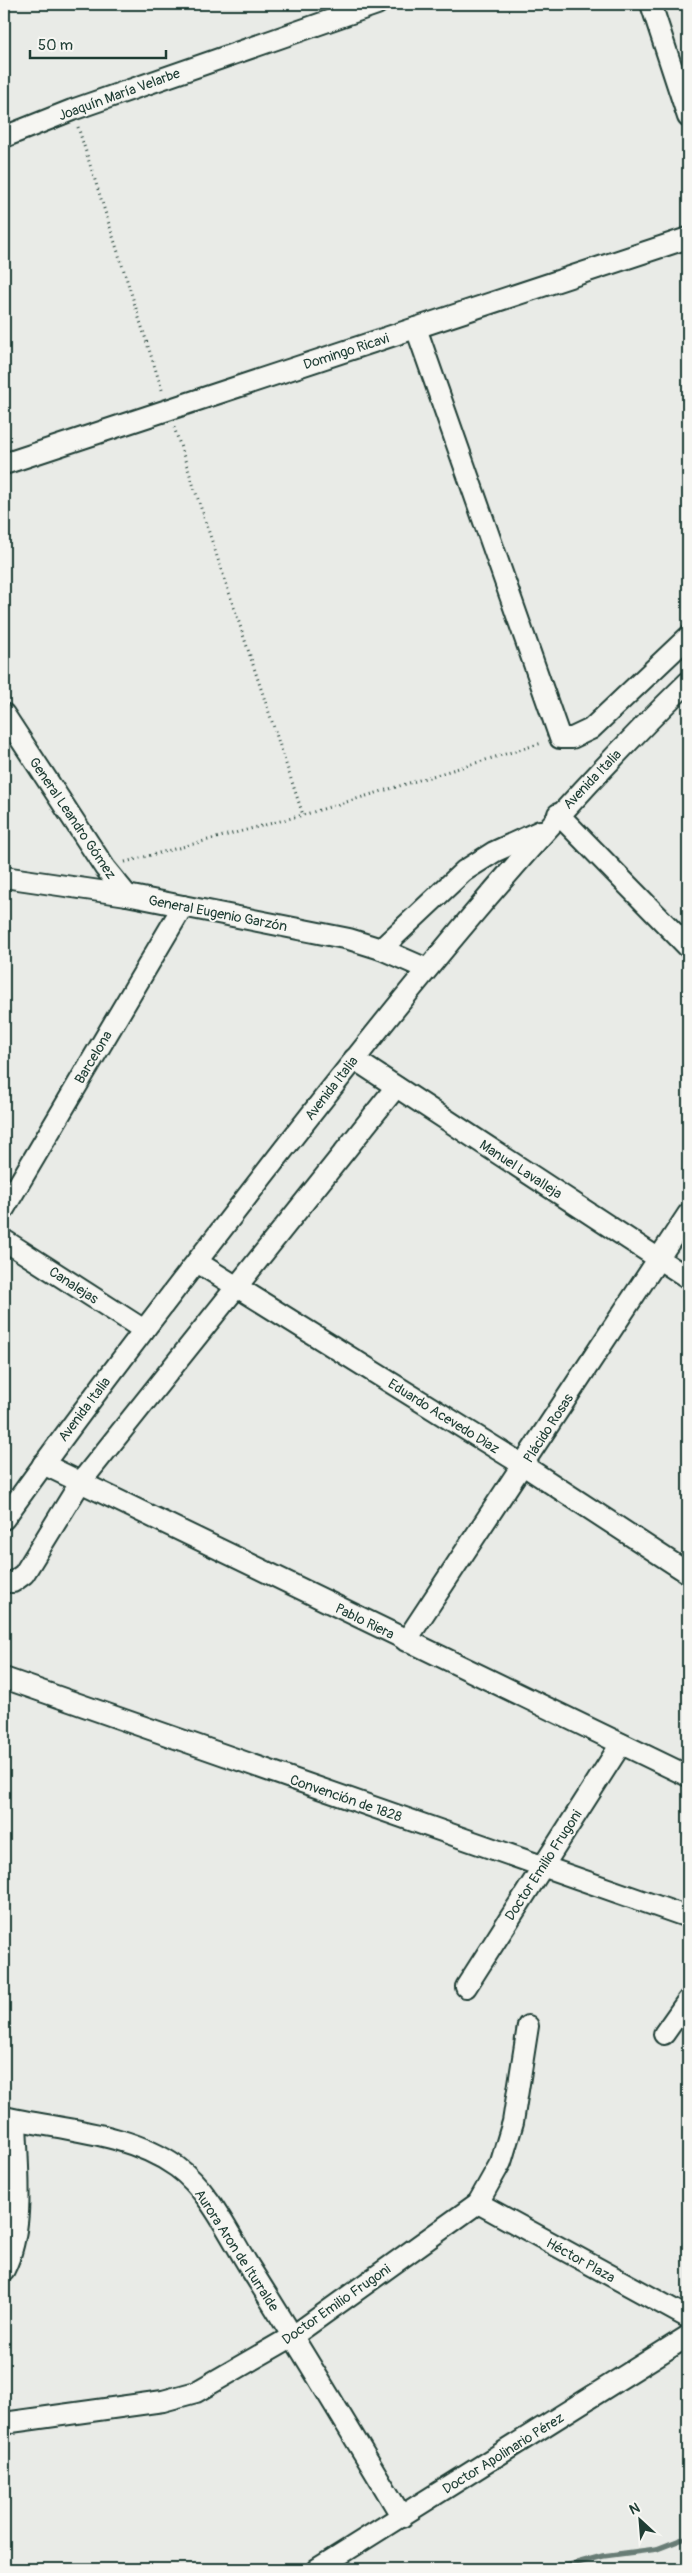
<svg xmlns="http://www.w3.org/2000/svg" width="692" height="2573" viewBox="0 0 692 2573" font-family="Pangolin,sans-serif">
<rect width="100%" height="100%" fill="#e9ebe7"/>
<filter id="ink" filterUnits="userSpaceOnUse"><feTurbulence type="fractalNoise" baseFrequency=".02" numOctaves="2"/><feDisplacementMap in="SourceGraphic" scale="10" xChannelSelector="R" yChannelSelector="G"/><feConvolveMatrix kernelMatrix="1 2 1 2 8 2 1 2 1" color-interpolation-filters="sRGB"/></filter>
<g filter="url(#ink)">
<g fill="none" stroke-linecap="round" stroke-linejoin="round">
<polyline stroke="#687c75" stroke-width="5.5" points="555,2569 603,2556 657,2549 688,2537"/>
<defs>
<g id="minor">
<polyline points="651,4 688,117"/>
<polyline points="4,137 72,110 377,4"/>
<polyline points="416,328 560,738 572,738 591,729 688,637"/>
<polyline points="4,464 688,238"/>
<polyline points="4,714 105,868 127,895"/>
<polyline points="558,814 688,947"/>
<polyline points="4,877 127,895 349,939 381,949 427,969"/>
<polyline points="381,949 464,871 494,852 540,831"/>
<polyline points="354,1059 688,1278"/>
<polyline points="4,1209 183,906"/>
<polyline points="4,1240 144,1330"/>
<polyline points="197,1262 523,1465 688,1573"/>
<polyline points="43,1464 688,1776"/>
<path d="M4 1519C88 1401 177 1287 266 1172 399 1001 533 833 688 682"/>
<polyline points="4,1582 13,1582 24,1574 80,1483 396,1087"/>
<polyline points="406,1641 688,1214"/>
<polyline points="4,1678 688,1917"/>
<polyline points="466,1987 621,1744"/>
<polyline points="664,2034 688,2000"/>
<path d="M4 2117C61 2130 128 2132 177 2167 210 2191 229 2235 250 2268 302 2350 352 2434 402 2517"/>
<polyline points="478,2203 685,2316"/>
<path d="M4 2270C26 2226 17 2168 16 2120"/>
<polyline points="4,2423 163,2401 196,2392 293,2336 478,2203 501,2162 513,2122 528,2026"/>
<polyline points="317,2569 688,2336"/>
</g>
</defs>
<use href="#minor" stroke="#1f3d34" stroke-width="24"/>
<g stroke="#1f3d34" stroke-width="3" stroke-dasharray="1 4" stroke-linecap="butt">
<polyline points="78,127 163,393"/>
<polyline points="174,427 303,815"/>
<polyline points="125,862 303,815 542,743"/>
</g>
<use href="#minor" stroke="#f6f6f2" stroke-width="20"/>
</g>
</g>
<g text-anchor="middle" stroke-width="4" stroke-linejoin="round" paint-order="stroke">
<g font-size="14" fill="#1f3d34" stroke="#f6f6f2">
<text transform="translate(119 94) rotate(-20)" y="5">Joaquín María Velarbe</text>
<text transform="translate(346 351) rotate(-18)" y="5">Domingo Ricavi</text>
<text transform="translate(592 779) rotate(-46)" y="5">Avenida Italia</text>
<text transform="translate(73 818) rotate(56)" y="5">General Leandro Gómez</text>
<text transform="translate(218 913) rotate(11)" y="5">General Eugenio Garzón</text>
<text transform="translate(93 1057) rotate(-59)" y="5">Barcelona</text>
<text transform="translate(331 1088) rotate(-52)" y="5">Avenida Italia</text>
<text transform="translate(521 1169) rotate(33)" y="5">Manuel Lavalleja</text>
<text transform="translate(74 1285) rotate(33)" y="5">Canalejas</text>
<text transform="translate(84 1409) rotate(-53)" y="5">Avenida Italia</text>
<text transform="translate(444 1416) rotate(32)" y="5">Eduardo Acevedo Diaz</text>
<text transform="translate(548 1428) rotate(-57)" y="5">Plácido Rosas</text>
<text transform="translate(365 1621) rotate(26)" y="5">Pablo Riera</text>
<text transform="translate(346 1798) rotate(19)" y="5">Convención de 1828</text>
<text transform="translate(543 1865) rotate(-57)" y="5">Doctor Emilio Frugoni</text>
<text transform="translate(237 2250) rotate(57)" y="5">Aurora Aron de Iturralde</text>
<text transform="translate(581 2260) rotate(29)" y="5">Héctor Plaza</text>
<text transform="translate(336 2304) rotate(-35)" y="5">Doctor Emilio Frugoni</text>
<text transform="translate(503 2453) rotate(-32)" y="5">Doctor Apolinario Pérez</text>
</g>
</g>
<rect width="692" height="2573" fill="none" stroke="#f6f6f2" stroke-width="20"/>
<rect x="10" y="10" width="672" height="2553" fill="none" stroke="#1f3d34" stroke-width="2" filter="url(#ink)"/>
<g transform="translate(640 2520) rotate(334)" stroke="#f6f6f2" stroke-width="4" paint-order="stroke">
<path d="M0-4L9 19L0 12L-9 19Z" fill="#1f3d34"/>
<text y="-8" font-size="14" font-weight="bold" text-anchor="middle" fill="#1f3d34">N</text>
</g>
<path d="M30 50v8h136v-8" fill="none" stroke="#1f3d34" stroke-width="2.5"/>
<text x="38" y="50" font-size="15" fill="#1f3d34" stroke="#f6f6f2" stroke-width="4" paint-order="stroke">50 m</text>
</svg>
